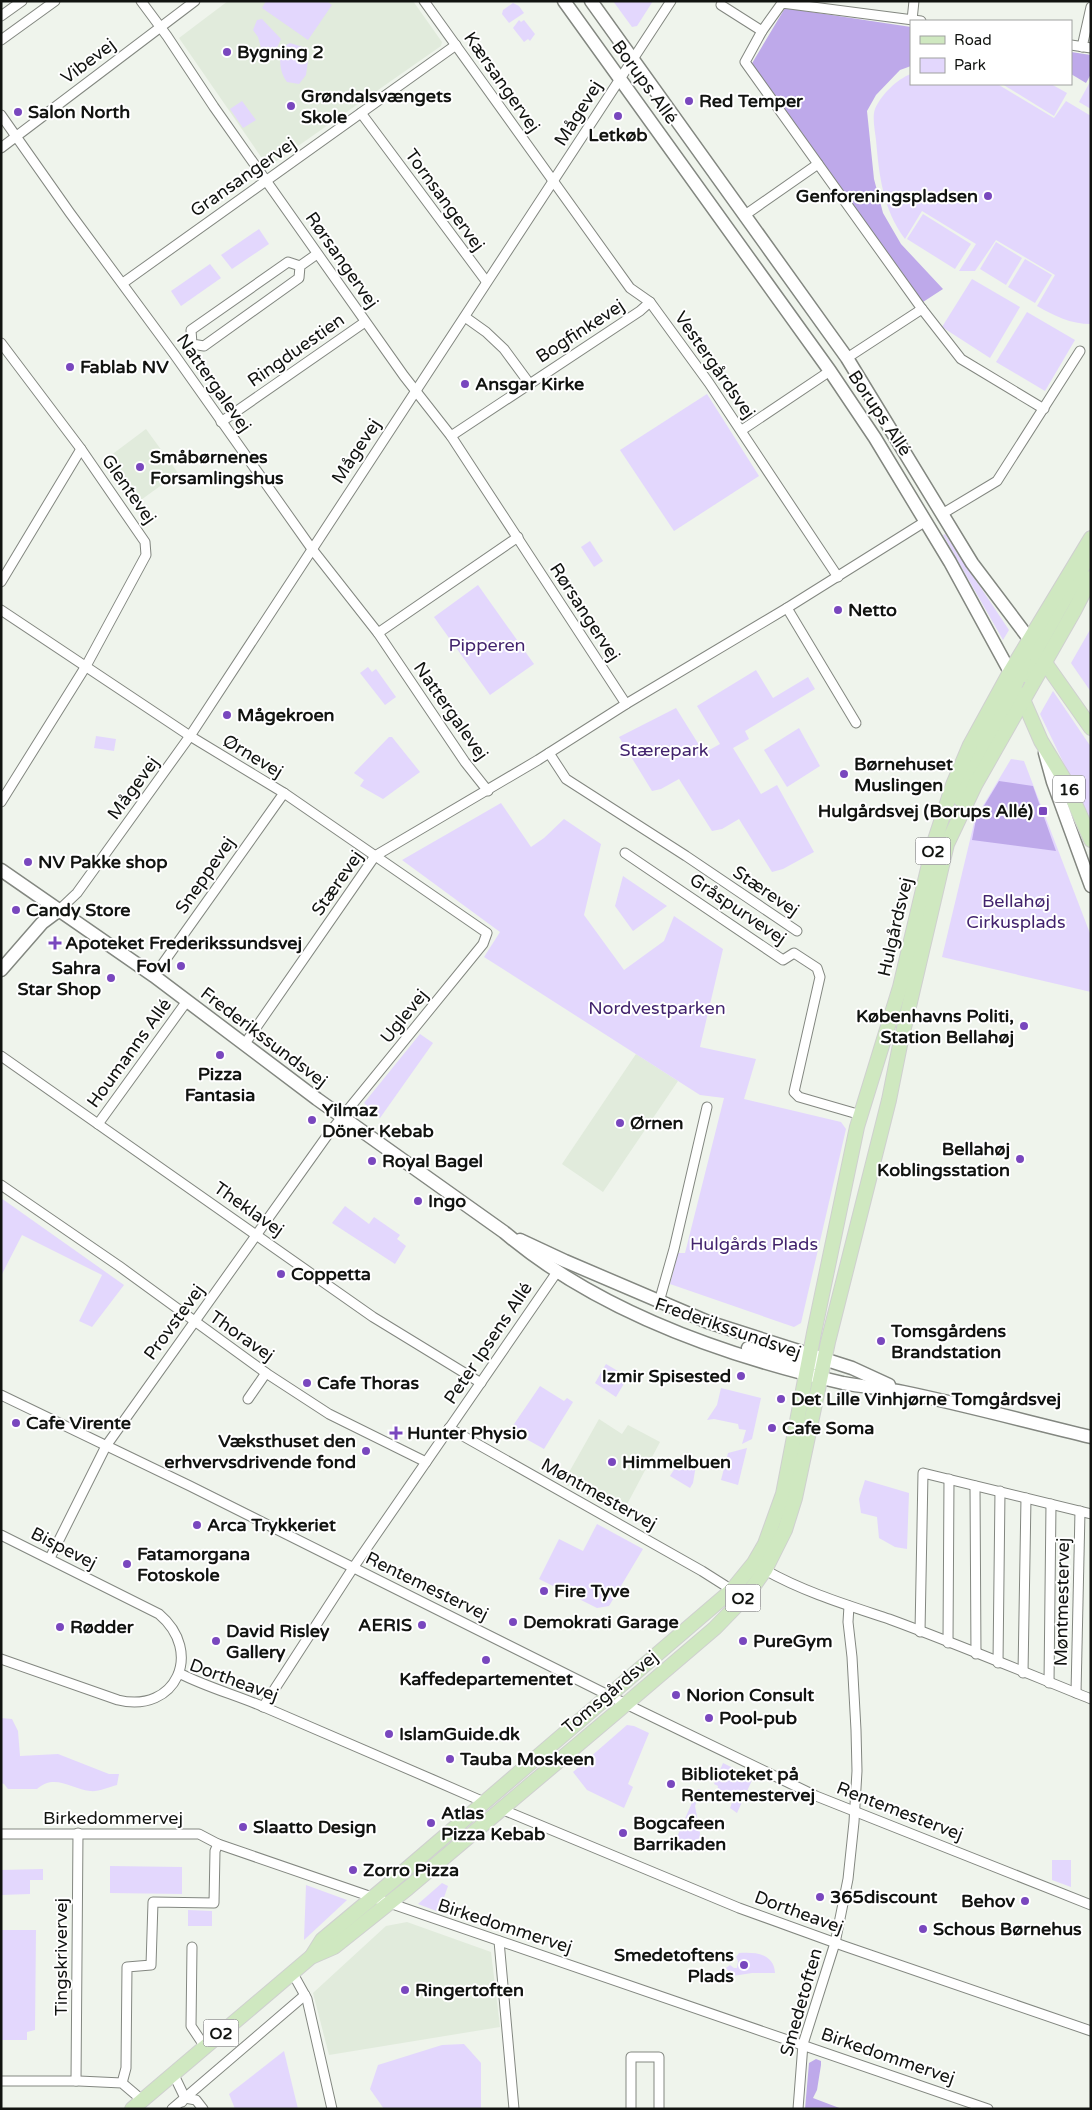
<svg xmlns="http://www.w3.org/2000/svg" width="1092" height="2110" viewBox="0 0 1092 2110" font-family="'Varela Round',sans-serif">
<rect width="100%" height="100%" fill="#eff4ec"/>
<g fill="#e1ebdc">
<polygon points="228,1 413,1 442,42 441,46 268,167 179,38"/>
<polygon points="146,429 178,473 134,505 102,462"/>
<polygon points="636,1054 678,1081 603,1192 562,1164"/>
<polygon points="599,1419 622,1434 628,1425 660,1442 624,1510 611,1503 608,1507 563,1483"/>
<polygon points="407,1922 491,1952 500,2027 329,2055 313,1993 386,1926"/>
</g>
<g fill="#e3d7fd">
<polygon points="266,1 327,1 332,5 308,40 262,8"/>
<polygon points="613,1 653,1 637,26 632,27"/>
<polygon points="513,3 519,6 524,13 509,23 502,14 503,10"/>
<polygon points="262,19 281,39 276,50 270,54 261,48 258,37 253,30 257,20"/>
<polygon points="519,20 521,22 524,20 535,34 530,41 528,39 524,42 513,28"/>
<path d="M290 43 306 48 309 53 306 75 299 84 287 82C279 72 279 58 282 47Z"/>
<path d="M911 74V84H999V85L1054 118 1066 101 1091 116V324C1070 324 1055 316 1037 306L1055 275 996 240 975 271H959L976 244 922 211 905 239C883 210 879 175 876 140 875 131 872 117 875 109 881 95 897 79 911 74Z"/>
<polygon points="1091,80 1091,109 1079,102"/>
<polygon points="1002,84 1051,84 1067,93 1054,116"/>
<polygon points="242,101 256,120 243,128 230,109"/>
<polygon points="923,214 971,244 955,269 907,239"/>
<polygon points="259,229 269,244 232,269 221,255"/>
<polygon points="996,242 1022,258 1006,285 980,269"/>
<polygon points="1025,259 1052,275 1035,303 1008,287"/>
<polygon points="210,264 221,278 181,306 171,291"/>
<polygon points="972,279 1020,307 990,358 942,327"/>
<polygon points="1027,312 1075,340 1045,391 996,362"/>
<polygon points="707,394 759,476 674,531 620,450"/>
<polygon points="945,534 1009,630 1003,640 943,535"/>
<polygon points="590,541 603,561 594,567 581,547"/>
<polygon points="478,585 534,664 490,695 434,617"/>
<polygon points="1091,628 1091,692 1071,663"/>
<polygon points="368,667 372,672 376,669 396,697 385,705 360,673"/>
<polygon points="756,670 773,698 808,677 815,689 745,731 749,739 733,748 761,794 777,785 814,852 783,869 772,872 739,819 722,829 712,831 679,779 661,789 652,791 619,737 676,708 704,753 720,744 697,706"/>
<polygon points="1053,691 1091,747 1091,820 1040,714"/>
<polygon points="799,728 820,766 787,787 764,750"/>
<polygon points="96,736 116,739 114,751 94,748"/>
<polygon points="389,737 392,737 420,772 383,799 360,786 364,780 354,773"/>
<polygon points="1011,759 1024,761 1091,936 1091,992 942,957 975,819"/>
<polygon points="501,803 531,847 544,838 564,819 601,844 584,915 624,970 664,941 674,916 723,949 700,1047 756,1059 744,1099 841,1122 846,1129 801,1323 794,1327 670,1284 678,1253 685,1253 724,1098 700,1095 484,957 500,932 402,860"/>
<polygon points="623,876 667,906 633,931 615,906"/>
<polygon points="420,1034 433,1043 380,1118 364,1103"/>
<polygon points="1,1198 124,1285 92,1327 79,1321 102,1275 22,1235 1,1276"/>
<polygon points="345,1206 369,1224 374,1217 400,1235 397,1239 406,1246 395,1264 332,1223"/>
<polygon points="606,1364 628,1377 616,1397 595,1383"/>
<polygon points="540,1386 564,1401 567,1398 573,1402 544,1449 510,1430"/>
<polygon points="721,1388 761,1398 752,1439 742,1444 746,1430 739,1429 738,1424 714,1419 707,1420 717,1405"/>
<polygon points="747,1448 738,1485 721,1480 728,1453"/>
<polygon points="682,1457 696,1465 693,1483 690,1488 670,1476"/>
<polygon points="865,1480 909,1493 907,1549 895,1547 879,1538 877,1517 861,1513 859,1499"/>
<polygon points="597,1524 643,1549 609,1606 597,1608 539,1579 559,1539 583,1551"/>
<path d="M1 1718 12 1719 18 1731 20 1756 58 1754 109 1774H119L117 1785C109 1787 98 1792 90 1791 71 1789 55 1773 37 1789H8L4 1784 1 1783Z"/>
<polygon points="627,1725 634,1726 649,1733 628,1784 633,1787 624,1808 587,1790 573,1772"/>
<polygon points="723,1763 753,1778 737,1813 730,1808 733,1800 717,1793 718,1786 714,1784"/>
<polygon points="698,1789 701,1790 695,1806 700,1833 698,1852 673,1846"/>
<polygon points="1052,1860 1071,1860 1071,1887 1052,1880"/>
<polygon points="110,1866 182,1867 182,1894 110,1893"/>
<polygon points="43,1869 43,1880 30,1880 30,1894 1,1895 1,1870"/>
<polygon points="442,1883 448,1886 439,1912 418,1904"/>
<polygon points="306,1885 347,1900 304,1940"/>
<polygon points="188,1910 212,1911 212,1926 188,1926"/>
<polygon points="1,1930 36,1930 35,2030 27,2032 27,2040 1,2040"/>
<path d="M739 1953C755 1952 774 1953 775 1973H752L733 1976 726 1968 730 1965 734 1968H737L738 1961 736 1957Z"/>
<polygon points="464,2044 481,2063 481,2109 384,2109 370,2089 378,2065 442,2045"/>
<polygon points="284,2051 298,2109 235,2109 229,2094"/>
</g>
<g fill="#bea9ea">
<polygon points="785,8 911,27 911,66 900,70 876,95 867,111 874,179 883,213 901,244 943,289 923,302 751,65"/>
<polygon points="1071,52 1091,55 1091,74 1086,83 1071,74"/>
<polygon points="999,781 1033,786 1056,851 972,840 976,819"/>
<polygon points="816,2059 821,2061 821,2065 817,2090 813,2098 842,2109 805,2109 809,2063"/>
</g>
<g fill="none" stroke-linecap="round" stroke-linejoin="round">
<defs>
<g id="street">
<polyline points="141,1 167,36 214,107 404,376 451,436 626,704"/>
<polyline points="424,1 630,288 650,302 709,383 838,577"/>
<polyline points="721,5 762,31"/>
<polyline points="1,16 22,1"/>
<polyline points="912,20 914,1"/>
<polyline points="921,21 782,3 762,31 745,62 922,309 961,359 1044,409"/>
<polyline points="1,40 55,1"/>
<polyline points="1071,45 1091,48"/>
<polyline points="1082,47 1091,7"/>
<polyline points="361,113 486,281"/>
<polyline points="1,115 70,213 174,354 312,549 378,633 465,762 488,791"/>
<polyline points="1,148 195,1"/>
<polyline points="745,215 818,164"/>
<polyline points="300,266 299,278 204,346 192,344 191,330 288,262 300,266 317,254"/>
<polyline points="123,283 456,45"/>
<polyline points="465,317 486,332 504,349 529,383"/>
<polyline points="1,343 81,449 145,542 146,555 86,666 1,802"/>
<polyline points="847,358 922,309"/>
<polyline points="221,422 365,322"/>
<polyline points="742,430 830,371"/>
<polyline points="451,436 640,311 650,302"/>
<polyline points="942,514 997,481 1080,351"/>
<polyline points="1,582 81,449"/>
<polyline points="787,608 856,723"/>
<polyline points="1,610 190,736 284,793 487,933 483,944 329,1133 106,1446 50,1558"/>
<polyline points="378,633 518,537"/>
<polyline points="549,753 566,779 686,856 797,931"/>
<polyline points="625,853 783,960 794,953 817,968 820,977 794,1092 799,1097 861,1115"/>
<polyline points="58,911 77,893 190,736 671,1"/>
<polyline points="154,976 284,793"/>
<polyline points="244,1045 375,856 538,760 626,704 787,608 926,521"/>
<polyline points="1,1056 373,1317 481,1383"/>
<polyline points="98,1124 187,1001"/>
<polyline points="1,1185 119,1266 266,1373 329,1414 426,1462"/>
<polyline points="659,1302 674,1249 707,1107"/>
<polyline points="1,1395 190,1486 626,1704 816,1796 1091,1905"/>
<polyline points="248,1399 266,1373"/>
<polyline points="449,1428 702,1571 732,1590"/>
<polyline points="975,1486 976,1654"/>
<path d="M1 1535 159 1614C204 1652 176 1714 118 1700L1 1659"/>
<path d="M765 1570C804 1592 847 1605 889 1619 957 1644 1024 1672 1091 1699"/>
<polyline points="920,1632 923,1473 1091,1514"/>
<polyline points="948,1643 949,1479"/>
<polyline points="998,1663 1000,1491"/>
<path d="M179 1673C206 1687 236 1695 264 1707 338 1739 411 1770 484 1802"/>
<polyline points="1023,1673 1026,1498"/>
<polyline points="1049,1683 1051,1504"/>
<polyline points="1076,1693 1080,1511"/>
<polyline points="263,1707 353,1568 557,1272"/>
<polyline points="501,1809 739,1908 844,1946 1091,2031"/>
<polyline points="1,1834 199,1834 218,1844 988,2109"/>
<polyline points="499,1941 514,2109"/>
<polyline points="192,1947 191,2026 205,2047"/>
<polyline points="292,1972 307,1999 332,2109"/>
<polyline points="173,2073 185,2098 182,2102"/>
<polyline points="1,2081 79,2081 122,2083 142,2100"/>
<polyline points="76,2081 78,1833"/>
<polyline points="122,2083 126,2068 127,1967 151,1965 153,1902 214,1903 215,1851 218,1844"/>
<polyline points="185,2098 196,2100 203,2109"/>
<polyline points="172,2109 305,1995"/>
<polyline points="631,2109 631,2057 659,2057 659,2109"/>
<polyline points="798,2109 803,2044 835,1943 848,1879 854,1822 857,1771 856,1730 852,1657 848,1622 849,1606"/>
</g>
<g id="secondary">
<polyline points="564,1 830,371 875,438 950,562 1010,672"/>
<polyline points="591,1 847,358 972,563 1030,640"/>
<polyline points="1045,753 1053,782 1091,886"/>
<path d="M1 870 154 976 317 1099 504 1232C597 1311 725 1356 843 1383 863 1387 883 1388 903 1392 966 1405 1028 1422 1091 1437"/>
<polyline points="1,970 42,923 58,911"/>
<polyline points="520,1240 565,1261 708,1322 852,1368 889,1385"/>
<polyline points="748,1348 805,1364 818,1363"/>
</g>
<g id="primary">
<polyline points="1041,657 1091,728"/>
<polyline points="1026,675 1031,659 1088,557"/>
<polyline points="1021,695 1041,741 1064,779 1091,840"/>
<path d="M960 799C966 762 994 730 1010 697 1016 685 1020 673 1024 660"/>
<polyline points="312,1956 322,1940 395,1879 732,1590 754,1563 765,1544 783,1494 814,1333 857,1127 900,987 934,843 953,785 970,745 1010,672 1091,538"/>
<polyline points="132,2109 311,1957 334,1947 408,1888 626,1704 715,1628 748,1594 765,1570 785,1530 795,1498 828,1342 889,1100 900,1045 947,844 975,785 1074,611 1091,578"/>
</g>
</defs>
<use href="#street" stroke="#838780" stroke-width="11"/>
<use href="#secondary" stroke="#838780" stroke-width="15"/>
<use href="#primary" stroke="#cfd0cf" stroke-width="16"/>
<use href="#street" stroke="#fff" stroke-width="9"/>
<use href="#secondary" stroke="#fff" stroke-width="12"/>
<use href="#primary" stroke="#cfe8c0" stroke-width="14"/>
</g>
<g fill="#7947be" stroke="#fff" stroke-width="2">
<circle cx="227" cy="52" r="5"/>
<circle cx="689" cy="101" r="5"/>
<circle cx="291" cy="106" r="5"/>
<circle cx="18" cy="112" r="5"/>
<circle cx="618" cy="116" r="5"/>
<circle cx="988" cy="196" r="5"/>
<circle cx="70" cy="367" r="5"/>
<circle cx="465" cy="384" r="5"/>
<circle cx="140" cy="467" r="5"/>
<circle cx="838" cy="610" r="5"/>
<circle cx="227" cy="715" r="5"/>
<circle cx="844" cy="774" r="5"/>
<rect x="1038" y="806" width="10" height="10" rx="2.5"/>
<circle cx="28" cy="862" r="5"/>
<circle cx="16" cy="910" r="5"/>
<path d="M52.5 935.5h5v5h5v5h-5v5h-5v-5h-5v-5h5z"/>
<circle cx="181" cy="966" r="5"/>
<circle cx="111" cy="978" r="5"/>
<circle cx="1024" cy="1026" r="5"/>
<circle cx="220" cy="1055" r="5"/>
<circle cx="312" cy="1120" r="5"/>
<circle cx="620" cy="1123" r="5"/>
<circle cx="1020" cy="1159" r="5"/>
<circle cx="372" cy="1161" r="5"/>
<circle cx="418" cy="1201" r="5"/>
<circle cx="281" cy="1274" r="5"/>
<circle cx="881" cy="1341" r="5"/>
<circle cx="741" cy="1376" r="5"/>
<circle cx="307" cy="1383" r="5"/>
<circle cx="781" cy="1399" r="5"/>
<circle cx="16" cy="1423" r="5"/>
<circle cx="772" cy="1428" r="5"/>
<path d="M393.5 1425.5h5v5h5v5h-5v5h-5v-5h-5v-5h5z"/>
<circle cx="366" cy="1451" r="5"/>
<circle cx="612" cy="1462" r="5"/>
<circle cx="197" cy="1525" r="5"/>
<circle cx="127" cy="1564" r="5"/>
<circle cx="544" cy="1591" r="5"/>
<circle cx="513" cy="1622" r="5"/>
<circle cx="422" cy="1625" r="5"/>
<circle cx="60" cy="1627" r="5"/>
<circle cx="216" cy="1641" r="5"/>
<circle cx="743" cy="1641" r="5"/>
<circle cx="486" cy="1660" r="5"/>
<circle cx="676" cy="1695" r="5"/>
<circle cx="709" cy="1718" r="5"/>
<circle cx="389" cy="1734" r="5"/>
<circle cx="450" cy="1759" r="5"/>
<circle cx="671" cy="1784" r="5"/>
<circle cx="431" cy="1823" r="5"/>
<circle cx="243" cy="1827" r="5"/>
<circle cx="623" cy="1833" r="5"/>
<circle cx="353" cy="1870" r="5"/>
<circle cx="820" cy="1897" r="5"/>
<circle cx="1025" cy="1901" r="5"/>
<circle cx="923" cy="1929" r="5"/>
<circle cx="744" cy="1965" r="5"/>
<circle cx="405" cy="1990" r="5"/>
</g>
<g text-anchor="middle" stroke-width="4" stroke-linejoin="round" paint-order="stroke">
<g fill="#fff" stroke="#585a58" stroke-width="1">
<rect x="1053" y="775.5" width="32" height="27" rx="4"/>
<rect x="915.5" y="837.5" width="35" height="27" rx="4"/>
<rect x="725.5" y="1584.5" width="35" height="27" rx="4"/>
<rect x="203.5" y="2019.5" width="35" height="27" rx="4"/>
</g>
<g font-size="16" font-weight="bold" fill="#111310">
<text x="1069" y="795">16</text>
<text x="933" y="857">O2</text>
<text x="743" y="1604">O2</text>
<text x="221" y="2039">O2</text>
</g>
<g font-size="18" font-weight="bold" fill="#111310" stroke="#fff" text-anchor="start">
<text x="237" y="58">Bygning 2</text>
<text x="301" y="102">Grøndalsvængets<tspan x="301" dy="21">Skole</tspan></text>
<text x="699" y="107">Red Temper</text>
<text x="28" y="118">Salon North</text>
<text x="618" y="141" text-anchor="middle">Letkøb</text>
<text x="978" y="202" text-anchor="end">Genforeningspladsen</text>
<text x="80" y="373">Fablab NV</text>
<text x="475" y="390">Ansgar Kirke</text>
<text x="150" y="463">Småbørnenes<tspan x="150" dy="21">Forsamlingshus</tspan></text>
<text x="848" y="616">Netto</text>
<text x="237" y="721">Mågekroen</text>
<text x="854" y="770">Børnehuset<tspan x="854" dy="21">Muslingen</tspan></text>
<text x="1033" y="817" text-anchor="end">Hulgårdsvej (Borups Allé)</text>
<text x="38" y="868">NV Pakke shop</text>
<text x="26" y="916">Candy Store</text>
<text x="65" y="949">Apoteket Frederikssundsvej</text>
<text x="171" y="972" text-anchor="end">Fovl</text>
<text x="101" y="974" text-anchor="end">Sahra<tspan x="101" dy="21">Star Shop</tspan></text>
<text x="1014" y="1022" text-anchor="end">Københavns Politi,<tspan x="1014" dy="21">Station Bellahøj</tspan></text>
<text x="220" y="1080" text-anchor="middle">Pizza<tspan x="220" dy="21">Fantasia</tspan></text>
<text x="322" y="1116">Yilmaz<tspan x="322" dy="21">Döner Kebab</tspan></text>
<text x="630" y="1129">Ørnen</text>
<text x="1010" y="1155" text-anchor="end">Bellahøj<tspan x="1010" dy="21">Koblingsstation</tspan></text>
<text x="382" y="1167">Royal Bagel</text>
<text x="428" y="1207">Ingo</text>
<text x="291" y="1280">Coppetta</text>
<text x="891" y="1337">Tomsgårdens<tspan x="891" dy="21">Brandstation</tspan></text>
<text x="731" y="1382" text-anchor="end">Izmir Spisested</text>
<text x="317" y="1389">Cafe Thoras</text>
<text x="791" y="1405">Det Lille Vinhjørne Tomgårdsvej</text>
<text x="26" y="1429">Cafe Virente</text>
<text x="782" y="1434">Cafe Soma</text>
<text x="407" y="1439">Hunter Physio</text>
<text x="356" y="1447" text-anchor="end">Væksthuset den<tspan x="356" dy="21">erhvervsdrivende fond</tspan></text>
<text x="622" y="1468">Himmelbuen</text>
<text x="207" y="1531">Arca Trykkeriet</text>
<text x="137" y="1560">Fatamorgana<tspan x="137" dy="21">Fotoskole</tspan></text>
<text x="554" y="1597">Fire Tyve</text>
<text x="523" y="1628">Demokrati Garage</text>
<text x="412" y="1631" text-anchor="end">AERIS</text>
<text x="70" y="1633">Rødder</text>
<text x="226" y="1637">David Risley<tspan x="226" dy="21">Gallery</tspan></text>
<text x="753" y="1647">PureGym</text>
<text x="486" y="1685" text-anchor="middle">Kaffedepartementet</text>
<text x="686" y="1701">Norion Consult</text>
<text x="719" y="1724">Pool-pub</text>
<text x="399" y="1740">IslamGuide.dk</text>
<text x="460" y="1765">Tauba Moskeen</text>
<text x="681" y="1780">Biblioteket på<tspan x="681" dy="21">Rentemestervej</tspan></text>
<text x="441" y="1819">Atlas<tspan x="441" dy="21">Pizza Kebab</tspan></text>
<text x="633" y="1829">Bogcafeen<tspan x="633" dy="21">Barrikaden</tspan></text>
<text x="253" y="1833">Slaatto Design</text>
<text x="363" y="1876">Zorro Pizza</text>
<text x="830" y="1903">365discount</text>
<text x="1015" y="1907" text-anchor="end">Behov</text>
<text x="933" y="1935">Schous Børnehus</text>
<text x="734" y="1961" text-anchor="end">Smedetoftens<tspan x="734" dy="21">Plads</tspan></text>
<text x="415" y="1996">Ringertoften</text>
</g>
<g font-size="18" fill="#111310" stroke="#fff">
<text transform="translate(88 61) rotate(-37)" y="6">Vibevej</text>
<text transform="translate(502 82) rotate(55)" y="6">Kærsangervej</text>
<text transform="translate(645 82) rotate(54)" y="6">Borups Allé</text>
<text transform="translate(578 113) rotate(-58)" y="6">Mågevej</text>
<text transform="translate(243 177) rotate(-35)" y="6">Gransangervej</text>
<text transform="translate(445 200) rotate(54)" y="6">Tornsangervej</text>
<text transform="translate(342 260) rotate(55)" y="6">Rørsangervej</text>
<text transform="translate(580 331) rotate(-33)" y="6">Bogfinkevej</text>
<text transform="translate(296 350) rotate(-35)" y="6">Ringduestien</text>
<text transform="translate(715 365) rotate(55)" y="6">Vestergårdsvej</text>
<text transform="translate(214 383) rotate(55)" y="6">Nattergalevej</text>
<text transform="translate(880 413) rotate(56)" y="6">Borups Allé</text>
<text transform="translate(356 451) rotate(-57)" y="6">Mågevej</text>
<text transform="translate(129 489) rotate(55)" y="6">Glentevej</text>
<text transform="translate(585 612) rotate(57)" y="6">Rørsangervej</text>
<text transform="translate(451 711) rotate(55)" y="6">Nattergalevej</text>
<text transform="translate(253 756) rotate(31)" y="6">Ørnevej</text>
<text transform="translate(133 788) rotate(-54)" y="6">Mågevej</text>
<text transform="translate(205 875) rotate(-55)" y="6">Sneppevej</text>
<text transform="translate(337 883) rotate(-55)" y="6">Stærevej</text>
<text transform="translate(766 891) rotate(34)" y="6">Stærevej</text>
<text transform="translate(738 909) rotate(34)" y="6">Gråspurvevej</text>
<text transform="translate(895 927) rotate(-77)" y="6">Hulgårdsvej</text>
<text transform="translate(404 1016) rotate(-51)" y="6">Uglevej</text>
<text transform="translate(264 1037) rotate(37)" y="6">Frederikssundsvej</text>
<text transform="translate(129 1053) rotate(-54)" y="6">Houmanns Allé</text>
<text transform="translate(249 1209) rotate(35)" y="6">Theklavej</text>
<text transform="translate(174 1322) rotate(-54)" y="6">Provstevej</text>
<text transform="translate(728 1328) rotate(19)" y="6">Frederikssundsvej</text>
<text transform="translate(242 1336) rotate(35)" y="6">Thoravej</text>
<text transform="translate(488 1343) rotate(-56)" y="6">Peter Ipsens Allé</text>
<text transform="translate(599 1494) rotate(29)" y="6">Møntmestervej</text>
<text transform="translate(64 1548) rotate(27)" y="6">Bispevej</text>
<text transform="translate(427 1586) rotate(26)" y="6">Rentemestervej</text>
<text transform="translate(1062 1602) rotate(-89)" y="6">Møntmestervej</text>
<text transform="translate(234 1680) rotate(20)" y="6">Dortheavej</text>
<text transform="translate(610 1692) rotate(-40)" y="6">Tomsgårdsvej</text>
<text transform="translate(900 1811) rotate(21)" y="6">Rentemestervej</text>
<text x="113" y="1824">Birkedommervej</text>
<text transform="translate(799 1912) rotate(20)" y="6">Dortheavej</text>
<text transform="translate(505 1926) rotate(18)" y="6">Birkedommervej</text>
<text transform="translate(61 1957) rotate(-90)" y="6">Tingskrivervej</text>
<text transform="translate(801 2002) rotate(-74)" y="6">Smedetoften</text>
<text transform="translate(888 2056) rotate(19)" y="6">Birkedommervej</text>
</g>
<g font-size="18" fill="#42236d" stroke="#fff">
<text x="487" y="651">Pipperen</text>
<text x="664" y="756">Stærepark</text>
<text x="1016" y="907">Bellahøj<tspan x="1016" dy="21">Cirkusplads</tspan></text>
<text x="657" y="1014">Nordvestparken</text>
<text x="754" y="1250">Hulgårds Plads</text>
</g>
</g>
<rect width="1092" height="2110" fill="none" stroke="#111310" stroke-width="5"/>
<rect x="910" y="20" width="162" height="65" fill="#ffffff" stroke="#a0a19f"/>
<rect x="920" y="36" width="25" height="8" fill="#cfe8c0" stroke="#a0a19f"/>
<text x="954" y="45" font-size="15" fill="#111310">Road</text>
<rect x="920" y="58" width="25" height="15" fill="#e3d7fd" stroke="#a0a19f"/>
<text x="954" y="70" font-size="15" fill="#111310">Park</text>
</svg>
